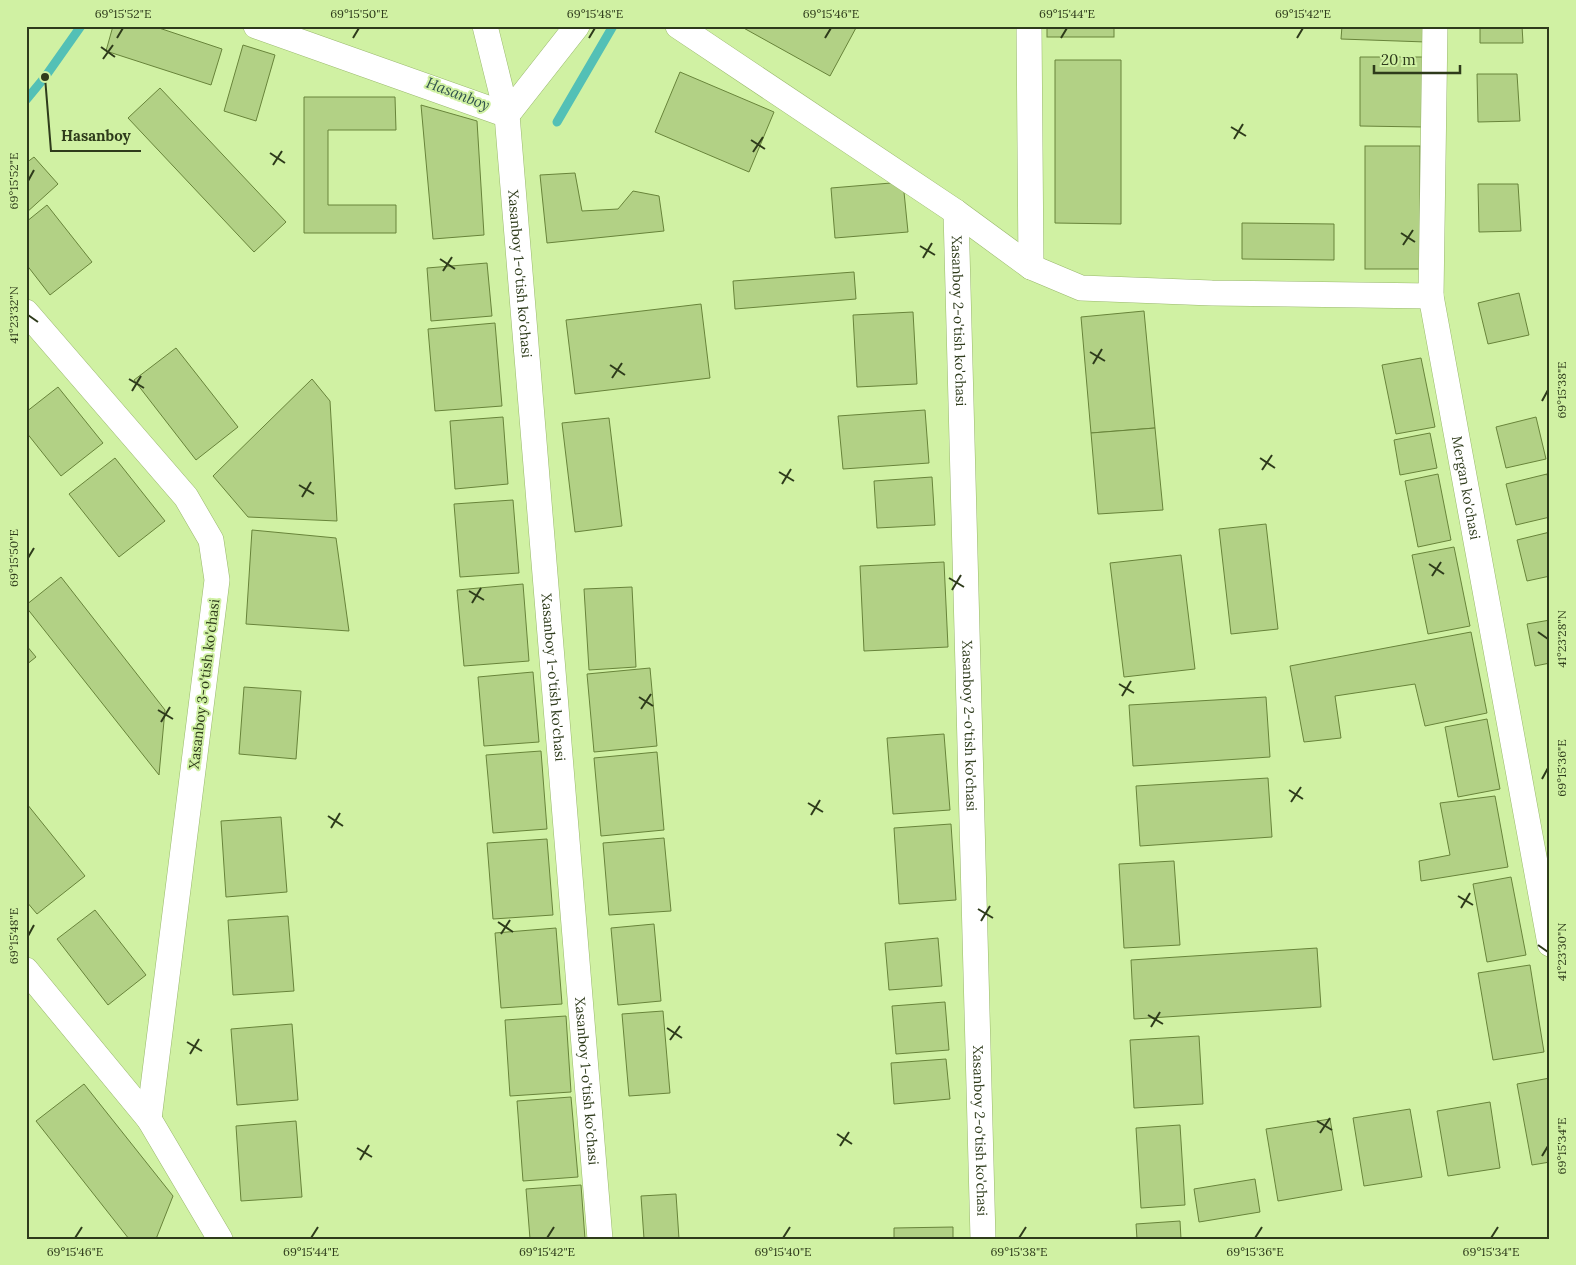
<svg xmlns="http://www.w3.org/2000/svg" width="1576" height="1265" viewBox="0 0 1576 1265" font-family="Lora,serif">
<rect width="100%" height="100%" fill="#d0f1a3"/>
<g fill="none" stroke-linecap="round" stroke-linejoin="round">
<g stroke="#53c0b6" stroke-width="9">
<polyline points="26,100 45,77 81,26"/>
<polyline points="557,122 613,26"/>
</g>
</g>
<g fill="#b2d185" stroke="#68843a">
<polygon points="113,26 153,26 222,49 211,85 106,51"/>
<polygon points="740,26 857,26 830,76"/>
<rect x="1047" y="26" width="67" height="11"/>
<polygon points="1342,26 1427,26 1426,42 1341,39"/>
<polygon points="1480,26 1522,26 1523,43 1480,43"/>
<polygon points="243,45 275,55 256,121 224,111"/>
<polygon points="1360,57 1424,57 1423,127 1360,126"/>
<polygon points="1055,60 1121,60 1121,224 1055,223"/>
<polygon points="680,72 774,112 749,172 655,132"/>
<polygon points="1477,74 1517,74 1520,121 1478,122"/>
<polygon points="160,88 286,222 254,252 128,118"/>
<polygon points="304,97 395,97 396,130 328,130 328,205 396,205 396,233 304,233"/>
<polygon points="421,105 477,121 484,235 433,239"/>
<rect x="1365" y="146" width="55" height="123"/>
<polygon points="34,157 58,184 26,213 26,163"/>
<polygon points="575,173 582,211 618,209 633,191 659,196 664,231 547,243 540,175"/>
<polygon points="903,182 908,232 835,238 831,188"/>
<polygon points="1478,184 1518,184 1521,231 1479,232"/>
<polygon points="47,205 92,262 50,295 26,264 26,222"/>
<polygon points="1242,223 1334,224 1334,260 1242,259"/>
<polygon points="487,263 492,316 431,321 427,268"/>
<polygon points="854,272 856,299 735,309 733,281"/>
<polygon points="1519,293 1529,335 1488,344 1478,303"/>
<polygon points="701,304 710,378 575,394 566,320"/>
<polygon points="1144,311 1155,428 1091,433 1081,317"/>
<polygon points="913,312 917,384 857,387 853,315"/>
<polygon points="495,323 502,406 435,411 428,329"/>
<polygon points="176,348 238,427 196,460 134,380"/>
<polygon points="1421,358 1435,427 1396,434 1382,365"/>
<polygon points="312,379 330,401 337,521 248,517 213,476"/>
<polygon points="58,387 103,443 61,476 26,432 26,412"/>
<polygon points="925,410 929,463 843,469 838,416"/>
<polygon points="503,417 508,484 455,489 450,421"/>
<polygon points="1536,417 1546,459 1506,468 1496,427"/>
<polygon points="609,418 622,526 575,532 562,423"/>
<polygon points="1155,428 1163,510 1098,514 1091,433"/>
<polygon points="1430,433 1437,468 1400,475 1394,440"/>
<polygon points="115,458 165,521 119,557 69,494"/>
<polygon points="1438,474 1451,540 1418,547 1405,481"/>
<polygon points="1547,474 1550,487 1550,517 1516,525 1506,484"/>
<polygon points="932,477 935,525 877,528 874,481"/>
<polygon points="513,500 519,573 460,577 454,504"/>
<polygon points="1266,524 1278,629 1231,634 1219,529"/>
<polygon points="252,530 336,538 349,631 246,624"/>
<polygon points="1550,532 1550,576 1527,581 1517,540"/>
<polygon points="1454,547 1470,626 1428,634 1412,555"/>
<polygon points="1181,555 1195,669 1124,677 1110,563"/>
<polygon points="944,562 948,647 864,651 860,566"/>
<polygon points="61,577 165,710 159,775 26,607 26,605"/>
<polygon points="523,584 529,661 464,666 457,590"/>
<polygon points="632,587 636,667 589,670 584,589"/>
<polygon points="1550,620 1550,663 1535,666 1527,624"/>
<polygon points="1471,632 1487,713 1425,726 1415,684 1335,696 1341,738 1304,742 1290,666"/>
<polygon points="26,645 36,657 26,665"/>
<polygon points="650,668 657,746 594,752 587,674"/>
<polygon points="533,672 539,742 484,746 478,677"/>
<polygon points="244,687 301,691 296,759 239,754"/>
<polygon points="1266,697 1270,757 1133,766 1129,705"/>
<polygon points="1487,719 1500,789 1458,797 1445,727"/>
<polygon points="944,734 950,810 893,814 887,738"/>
<polygon points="541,751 547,829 493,833 486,755"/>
<polygon points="657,752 664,830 601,836 594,758"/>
<polygon points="1268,778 1272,837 1140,846 1136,786"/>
<polygon points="1495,796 1508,867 1421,881 1419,861 1450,855 1440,803"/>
<polygon points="27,804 85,876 37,914 26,901"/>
<polygon points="281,817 287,892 226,897 221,821"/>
<polygon points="951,824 956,900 899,904 894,828"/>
<polygon points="664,838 671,911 609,915 603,843"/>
<polygon points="547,839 553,915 493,919 487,843"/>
<polygon points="1174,861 1180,945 1124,948 1119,864"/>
<polygon points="1511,877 1526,955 1487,962 1473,884"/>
<polygon points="95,910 146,975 108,1005 57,939"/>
<polygon points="288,916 294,991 233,995 228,920"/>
<polygon points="654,924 661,1001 618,1005 611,928"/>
<polygon points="556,928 562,1004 501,1008 495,933"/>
<polygon points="938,938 942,986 889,990 885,943"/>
<polygon points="1317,948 1321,1007 1134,1019 1131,960"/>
<polygon points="1530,965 1544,1052 1493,1060 1478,973"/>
<polygon points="945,1002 949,1050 896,1054 892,1006"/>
<polygon points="663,1011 670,1093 629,1096 622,1014"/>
<polygon points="566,1016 571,1092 510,1096 505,1020"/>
<polygon points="292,1024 298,1100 237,1105 231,1029"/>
<polygon points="1199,1036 1203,1104 1134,1108 1130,1040"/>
<polygon points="946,1059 950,1099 894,1104 891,1063"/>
<polygon points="1550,1078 1550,1162 1532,1165 1517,1084"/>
<polygon points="84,1084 173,1196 156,1239 129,1239 36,1121"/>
<polygon points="571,1097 578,1177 523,1181 517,1101"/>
<polygon points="1490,1102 1500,1168 1448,1176 1437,1111"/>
<polygon points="1410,1109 1422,1177 1364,1186 1353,1118"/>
<polygon points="1330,1119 1342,1190 1278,1201 1266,1129"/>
<polygon points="296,1121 302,1197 241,1201 236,1126"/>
<polygon points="1180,1125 1185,1205 1141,1208 1136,1128"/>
<polygon points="1255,1179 1260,1212 1199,1222 1194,1189"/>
<polygon points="581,1185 585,1239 530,1239 526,1189"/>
<polygon points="676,1194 679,1239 644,1239 641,1196"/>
<polygon points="1180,1221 1181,1239 1137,1239 1136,1224"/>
<polygon points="953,1227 953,1239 894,1239 894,1228"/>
</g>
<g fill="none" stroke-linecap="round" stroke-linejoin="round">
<defs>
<g id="minor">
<polyline points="256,26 507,115"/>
<path id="s1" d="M485 26 507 115 600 1239"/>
<polyline points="678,26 956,212 1031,267 1081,288 1212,293 1431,296"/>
<polyline points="1029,26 1031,267"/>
<path id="s2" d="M1435 26 1431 296 1550 944"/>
<polyline points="507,115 577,26"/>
<path id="s3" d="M956 212 983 1239"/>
<polyline points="26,312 186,497 211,540 217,580 149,1119"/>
<polyline points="26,970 149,1119 220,1239"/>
</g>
</defs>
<use href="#minor" stroke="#99b86c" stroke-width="26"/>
<use href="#minor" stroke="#fff" stroke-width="25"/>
</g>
<path fill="none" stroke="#2e3b1b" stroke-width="2" d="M117 38 123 28M353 38 359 28M589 38 595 28M825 38 831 28M1061 38 1067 28M1297 38 1303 28M101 47 115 57M103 59 113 45M1231 127 1246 136M1234 139 1243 124M751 140 765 149M753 152 763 137M270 153 285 163M273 165 282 151M28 181 34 170M1401 233 1415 242M1403 245 1413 230M920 246 935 255M923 258 932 243M440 259 455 269M443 271 452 257M28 315 38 322M1090 352 1105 361M1093 364 1102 349M610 365 625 375M612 378 622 363M129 379 144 388M132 391 141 376M1542 401 1548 390M1260 458 1275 468M1262 470 1272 455M779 472 794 481M782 484 791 469M299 485 314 494M302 497 311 482M28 558 34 548M1429 564 1444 574M1432 576 1441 562M949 578 964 587M952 590 961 575M469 591 484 600M472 603 481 588M1538 632 1548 639M1119 684 1134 693M1122 696 1131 681M639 697 653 706M641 709 651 694M158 710 173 719M161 722 170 707M1542 779 1548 768M1289 790 1303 799M1291 802 1301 787M808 803 823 812M811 815 820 800M328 816 343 826M331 828 340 813M1458 896 1473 905M1461 908 1470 893M978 909 993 918M981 921 990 906M498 922 513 932M501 934 510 920M28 936 34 925M1538 945 1548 952M1148 1015 1163 1024M1151 1027 1160 1012M667 1028 682 1038M670 1040 680 1026M187 1042 202 1051M190 1054 199 1039M1317 1121 1332 1130M1320 1133 1330 1118M837 1134 852 1144M840 1146 849 1132M357 1148 372 1157M1542 1156 1548 1146M360 1160 369 1145M75 1238 82 1227M311 1238 318 1227M547 1238 554 1227M783 1238 790 1227M1019 1238 1026 1227M1255 1238 1262 1227M1491 1238 1498 1227"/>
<g text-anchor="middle" stroke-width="4" stroke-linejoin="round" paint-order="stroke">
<g font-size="14" fill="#2e3b1b" stroke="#d0f1a3">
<text dy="5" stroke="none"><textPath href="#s1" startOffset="251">Xasanboy 1-o'tish ko'chasi</textPath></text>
<text dy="5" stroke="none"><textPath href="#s3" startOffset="109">Xasanboy 2-o'tish ko'chasi</textPath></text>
<text dy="5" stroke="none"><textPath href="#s2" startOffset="465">Mergan ko'chasi</textPath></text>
<text dy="5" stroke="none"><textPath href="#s1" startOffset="656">Xasanboy 1-o'tish ko'chasi</textPath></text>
<text transform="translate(204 684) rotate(-83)" y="5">Xasanboy 3-o'tish ko'chasi</text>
<text dy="5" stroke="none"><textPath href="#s3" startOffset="514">Xasanboy 2-o'tish ko'chasi</textPath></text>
<text dy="5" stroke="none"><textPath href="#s1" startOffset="1061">Xasanboy 1-o'tish ko'chasi</textPath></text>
<text dy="5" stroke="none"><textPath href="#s3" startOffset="919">Xasanboy 2-o'tish ko'chasi</textPath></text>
</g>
<g font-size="15" font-style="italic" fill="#30514d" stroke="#d0f1a3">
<text transform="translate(458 94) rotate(21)" y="5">Hasanboy</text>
</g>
</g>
<path fill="none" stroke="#2e3b1b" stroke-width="2" d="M45 77L51 151H141"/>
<circle fill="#2e3b1b" stroke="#d0f1a3" stroke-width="2" cx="45" cy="77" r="5"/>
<g font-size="15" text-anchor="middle" font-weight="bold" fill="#2e3b1b" stroke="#d0f1a3" stroke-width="4" stroke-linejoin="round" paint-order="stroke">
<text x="96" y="141">Hasanboy</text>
</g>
<rect width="1576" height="1265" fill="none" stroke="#d0f1a3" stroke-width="55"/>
<path d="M1374 65v8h86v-8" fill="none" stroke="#2e3b1b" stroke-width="2.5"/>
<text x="1381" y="65" font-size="15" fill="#2e3b1b" stroke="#d0f1a3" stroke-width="4" paint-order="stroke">20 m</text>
<rect x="28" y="28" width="1520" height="1210" fill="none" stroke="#2e3b1b" stroke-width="2"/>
<g font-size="12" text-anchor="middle" fill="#2e3b1b">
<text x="123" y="18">69°15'52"E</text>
<text x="359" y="18">69°15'50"E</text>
<text x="595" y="18">69°15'48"E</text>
<text x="831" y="18">69°15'46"E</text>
<text x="1067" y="18">69°15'44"E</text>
<text x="1303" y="18">69°15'42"E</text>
<text transform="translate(14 181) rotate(-90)" y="4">69°15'52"E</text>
<text transform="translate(14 315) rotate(-90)" y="4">41°23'32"N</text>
<text transform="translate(1562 390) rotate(-90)" y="4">69°15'38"E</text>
<text transform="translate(14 558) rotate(-90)" y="4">69°15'50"E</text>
<text transform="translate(1562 639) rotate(-90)" y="4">41°23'28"N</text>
<text transform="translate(1562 768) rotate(-90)" y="4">69°15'36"E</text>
<text transform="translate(14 936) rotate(-90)" y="4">69°15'48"E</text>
<text transform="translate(1562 952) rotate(-90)" y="4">41°23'30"N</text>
<text transform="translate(1562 1146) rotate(-90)" y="4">69°15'34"E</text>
<text x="75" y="1256">69°15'46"E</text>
<text x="311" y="1256">69°15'44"E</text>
<text x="547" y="1256">69°15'42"E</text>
<text x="783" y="1256">69°15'40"E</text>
<text x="1019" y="1256">69°15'38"E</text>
<text x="1255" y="1256">69°15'36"E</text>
<text x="1491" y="1256">69°15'34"E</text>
</g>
</svg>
